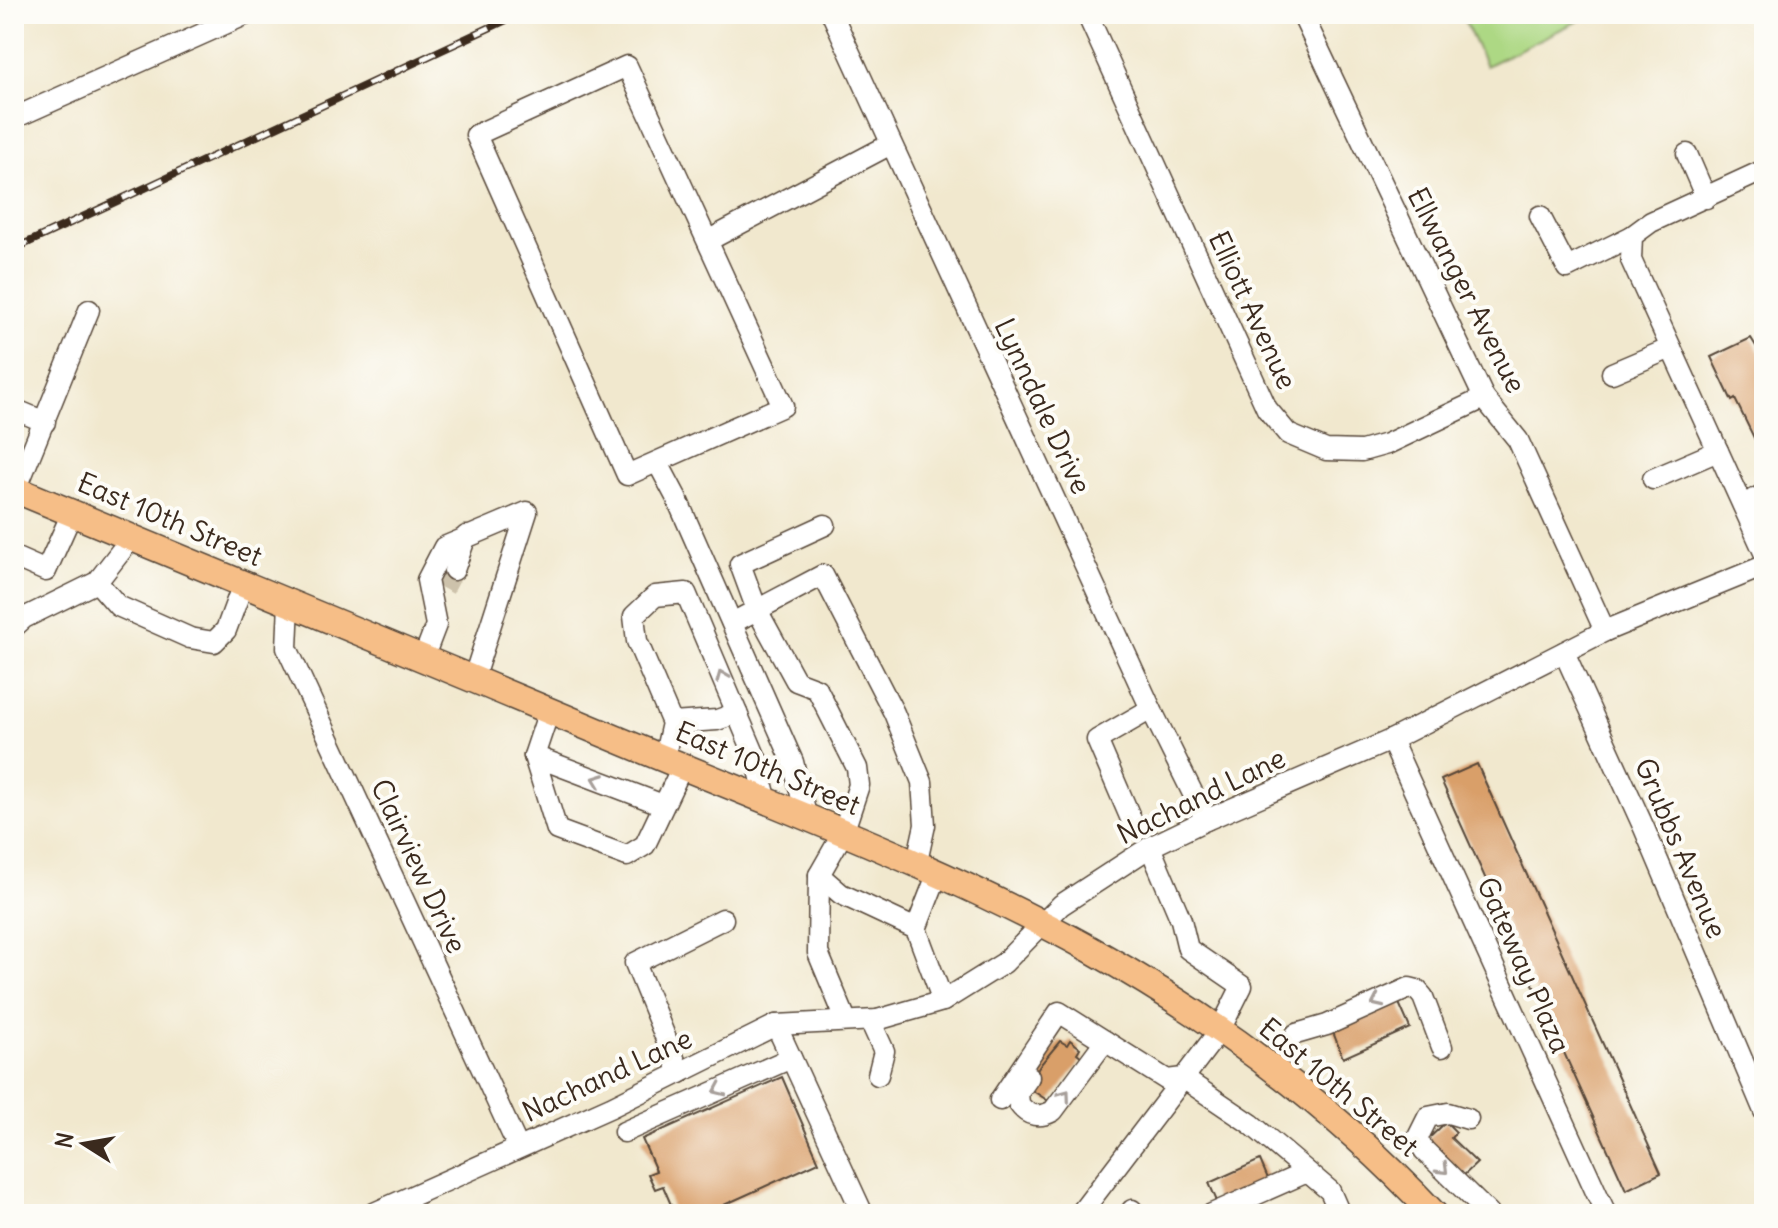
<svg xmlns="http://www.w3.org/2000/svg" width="1778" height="1228" viewBox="0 0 1778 1228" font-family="Delius,sans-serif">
<rect width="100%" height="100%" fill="#fdfcf7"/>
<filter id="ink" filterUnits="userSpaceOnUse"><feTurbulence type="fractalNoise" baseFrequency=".0125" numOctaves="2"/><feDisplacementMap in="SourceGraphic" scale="16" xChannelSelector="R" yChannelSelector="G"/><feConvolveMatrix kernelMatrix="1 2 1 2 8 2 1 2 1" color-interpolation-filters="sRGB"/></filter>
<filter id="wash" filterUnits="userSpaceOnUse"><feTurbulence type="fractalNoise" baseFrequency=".006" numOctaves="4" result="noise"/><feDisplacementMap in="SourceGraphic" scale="32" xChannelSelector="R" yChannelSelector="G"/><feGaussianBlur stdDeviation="1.8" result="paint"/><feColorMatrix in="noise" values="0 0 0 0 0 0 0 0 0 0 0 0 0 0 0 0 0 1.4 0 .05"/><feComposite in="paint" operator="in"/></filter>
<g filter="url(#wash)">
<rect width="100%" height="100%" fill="#f1e8ce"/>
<polygon fill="#add884" stroke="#748151" stroke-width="2" points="1461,14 1580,14 1582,19 1486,66"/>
<g id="blocks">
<g fill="#d99f69">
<polygon points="1751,338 1764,359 1764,438 1756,442 1735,399 1732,401 1711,357"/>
<polygon points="1477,764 1661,1173 1626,1190 1441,780"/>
<polygon points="1395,994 1410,1028 1343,1058 1331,1027"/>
<polygon points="1070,1040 1080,1048 1077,1053 1083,1058 1050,1102 1027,1087 1041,1064 1060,1041 1067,1045"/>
<polygon points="782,1077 819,1162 704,1214 675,1214 663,1186 655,1189 648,1174 656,1171 642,1139"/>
<polygon points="1446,1122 1456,1132 1451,1138 1477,1163 1460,1179 1423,1144"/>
<polygon points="1260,1160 1269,1181 1219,1206 1209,1183"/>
</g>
</g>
</g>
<g filter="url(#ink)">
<use href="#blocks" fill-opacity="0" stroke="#564638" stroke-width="2"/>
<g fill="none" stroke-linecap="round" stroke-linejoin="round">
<polyline stroke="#cdc2ab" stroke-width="20" stroke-dasharray="20 10" stroke-linecap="butt" points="444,589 454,570"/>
<defs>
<g id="minor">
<polyline points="832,14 1151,709 1206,820"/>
<polyline points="1087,14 1267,409 1288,434 1326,450 1362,451 1387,444 1484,398"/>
<polyline points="1302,14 1484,398 1518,440 1605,631"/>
<polygon points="627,66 783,406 627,475 476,135"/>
<polyline points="14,118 247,14"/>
<polyline points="1687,154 1706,198"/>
<polyline points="1764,170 1651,222 1632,236 1631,260 1764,552"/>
<polyline points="1540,216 1567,268 1632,236"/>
<polyline points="709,240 891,144"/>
<polyline points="1612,373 1671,348"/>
<polyline points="14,409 45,422"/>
<polyline points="658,463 676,497 793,762 807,819"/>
<polyline points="1653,479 1718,451"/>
<polyline points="16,490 89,310"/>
<polyline points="1743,505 1764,494"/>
<polyline points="825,525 740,564 757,610 796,681 817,689 857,768 859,785 843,833 819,875 818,953 846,1020"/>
<polyline points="14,557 46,571 72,513"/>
<polyline points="454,570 466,536"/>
<polyline points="97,582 118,606 190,638 214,642 226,630 243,584"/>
<polyline points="289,603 287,648 518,1147"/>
<polyline points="732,623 823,575 894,713 922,782 925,825 916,866"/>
<polyline points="14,627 24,618 97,582 132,537"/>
<polyline points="1564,652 1644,828 1764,1111"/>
<polyline points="423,659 436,625 427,580 444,547 527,512 473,680"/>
<polyline points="549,711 534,756 557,830 627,856 645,845 682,767"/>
<polyline points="672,723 717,720 737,713"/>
<polyline points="1391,740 1606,1214"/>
<polyline points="534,756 663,805"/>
<polyline points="664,759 672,723 637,641 634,616 655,596 686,593 756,758 767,802"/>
<polyline points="1131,819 1097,740 1151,709"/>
<polyline points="819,875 841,894 916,929"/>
<polyline points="937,875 916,929 943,1001"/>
<polyline points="877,1020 873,1027 884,1051 878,1075"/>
<polyline points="776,1025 863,1214"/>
<polyline points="1296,1034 1327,1025 1409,988 1417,990 1423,997 1442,1047"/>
<polyline points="680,1073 635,963 723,919"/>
<path d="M1029 1077 1018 1093 1019 1104C1028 1117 1040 1118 1053 1111L1105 1041"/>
<polyline points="1000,1100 1059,1012 1167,1080 1183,1078 1251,1124 1330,1191 1340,1214"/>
<polyline points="1468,1119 1448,1113 1428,1117 1417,1139 1424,1150 1489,1214"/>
<polyline points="624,1132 791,1058"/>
<polyline points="372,1214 611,1107 776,1025 877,1020 943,1001 1004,963 1061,905 1150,847 1206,820 1391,740 1605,631 1764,566"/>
<polyline points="1080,1214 1220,1030 1242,986 1188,949 1181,920 1150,847"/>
<polyline points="1131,1214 1132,1210"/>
<polyline points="1212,1214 1307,1172"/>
<polyline points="1762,1214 1764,1213"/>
</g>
<path id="major" d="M14 489C218 572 422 658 626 743 781 808 942 867 1090 949 1217 1020 1335 1108 1434 1214"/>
</defs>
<use href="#minor" stroke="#564638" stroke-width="23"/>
<use href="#major" stroke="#564638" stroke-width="29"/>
<use href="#minor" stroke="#fff" stroke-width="20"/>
<use href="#major" stroke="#f6be87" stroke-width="26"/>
<defs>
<polyline id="rail" points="14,249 519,14"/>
</defs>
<use href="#rail" stroke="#3b2a1e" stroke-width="8"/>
<use href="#rail" stroke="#fdfcf7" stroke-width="5" stroke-dasharray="15" stroke-linecap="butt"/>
</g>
<defs><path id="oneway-chevron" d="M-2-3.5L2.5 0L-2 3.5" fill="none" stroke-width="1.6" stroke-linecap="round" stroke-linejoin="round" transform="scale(2)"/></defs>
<g stroke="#a79f9a">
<use href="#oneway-chevron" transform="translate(722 676) rotate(-112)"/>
<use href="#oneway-chevron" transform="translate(598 780) rotate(-159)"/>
<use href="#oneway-chevron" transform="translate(1377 1002) rotate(155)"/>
<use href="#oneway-chevron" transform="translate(719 1090) rotate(156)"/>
<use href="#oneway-chevron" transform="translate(1065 1095) rotate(-54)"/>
<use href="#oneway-chevron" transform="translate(1443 1169) rotate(45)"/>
</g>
</g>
<g text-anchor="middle" stroke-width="8" stroke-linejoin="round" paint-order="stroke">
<g font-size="28" fill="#3b2a1e" stroke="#fdfcf7">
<text transform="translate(1467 290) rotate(63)" y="10">Ellwanger Avenue</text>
<text transform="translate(1253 310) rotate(65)" y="10">Elliott Avenue</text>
<text transform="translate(1043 406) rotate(65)" y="10">Lynndale Drive</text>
<text transform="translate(170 519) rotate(23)" y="10">East 10th Street</text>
<text transform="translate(768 768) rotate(23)" y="10">East 10th Street</text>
<text transform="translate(1201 796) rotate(-26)" y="10">Nachand Lane</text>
<text transform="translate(1681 848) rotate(67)" y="10">Grubbs Avenue</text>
<text transform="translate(419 866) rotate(65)" y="10">Clairview Drive</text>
<text transform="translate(1524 965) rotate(66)" y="10">Gateway Plaza</text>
<text transform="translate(607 1075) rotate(-25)" y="10">Nachand Lane</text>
<text transform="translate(1339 1087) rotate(40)" y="10">East 10th Street</text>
</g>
</g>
<rect width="1778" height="1228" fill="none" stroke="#fdfcf7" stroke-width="48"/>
<g transform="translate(84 1144) rotate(281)" stroke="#fdfcf7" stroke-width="6" paint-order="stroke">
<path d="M0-6L14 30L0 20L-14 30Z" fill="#3b2a1e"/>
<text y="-12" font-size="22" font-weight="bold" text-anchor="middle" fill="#3b2a1e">N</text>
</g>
</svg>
